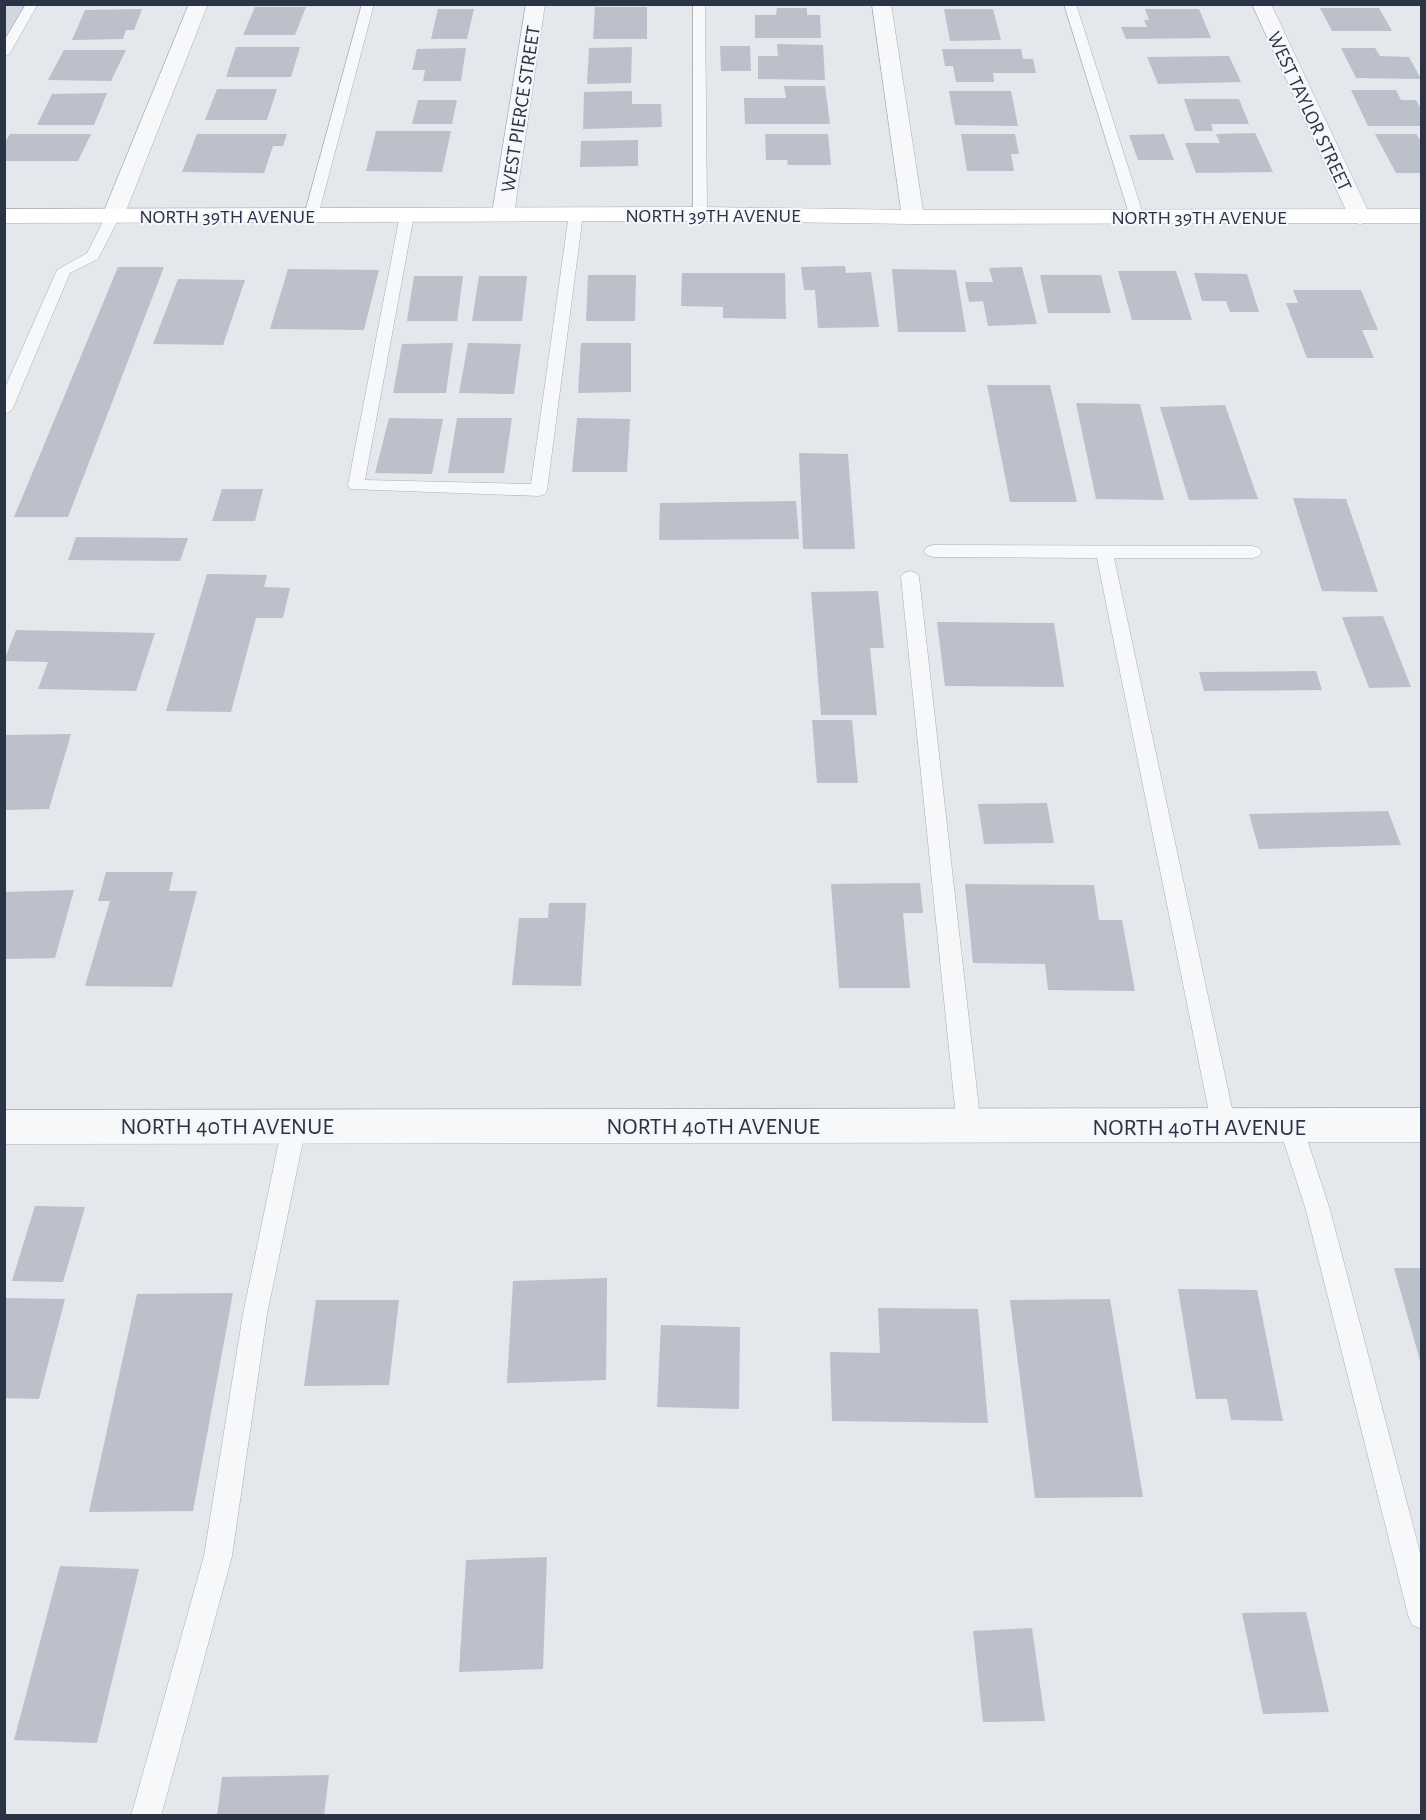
<svg xmlns="http://www.w3.org/2000/svg" width="1426" height="1820" viewBox="0 0 1426 1820" font-family="'Alegreya Sans',sans-serif">
<rect width="100%" height="100%" fill="#e4e7ec"/>
<polygon fill="#d2d6de" points="5,5 30,5 5,50"/>
<g fill="#bbc0ca">
<polygon points="255,7 306,7 295,35 243,35"/>
<polygon points="595,7 647,7 647,39 593,39"/>
<polygon points="777,8 807,8 807,15 820,15 821,38 755,38 755,15 776,15"/>
<polygon points="1320,8 1379,8 1392,31 1332,31"/>
<polygon points="142,9 134,30 126,30 123,39 72,40 85,10"/>
<polygon points="438,9 474,9 467,39 431,39"/>
<polygon points="944,9 993,9 1001,40 950,41"/>
<polygon points="1145,9 1199,9 1211,38 1126,39 1121,27 1147,27 1144,20 1149,20"/>
<polygon points="777,44 823,45 825,80 758,79 758,56 778,56"/>
<polygon points="720,46 750,46 751,71 721,71"/>
<polygon points="236,47 300,47 291,77 226,77"/>
<polygon points="632,47 631,83 587,84 589,48"/>
<polygon points="466,48 461,81 423,81 425,70 412,70 417,49"/>
<polygon points="1341,48 1375,48 1380,56 1409,57 1421,79 1356,78"/>
<polygon points="942,49 1021,49 1023,59 1033,59 1036,73 993,73 994,82 956,82 953,66 945,66"/>
<polygon points="64,50 126,50 111,81 48,80"/>
<polygon points="1229,56 1241,82 1158,84 1147,57"/>
<polygon points="784,86 825,86 830,124 745,124 744,98 786,98"/>
<polygon points="217,89 277,89 267,120 205,120"/>
<polygon points="1351,90 1396,90 1401,100 1416,100 1422,111 1422,126 1368,126"/>
<polygon points="632,91 632,104 661,104 662,127 583,129 584,92"/>
<polygon points="949,91 1011,91 1018,126 955,125"/>
<polygon points="107,93 94,125 37,125 52,94"/>
<polygon points="1184,99 1239,99 1249,124 1211,124 1213,131 1195,131"/>
<polygon points="418,100 457,100 452,124 412,124"/>
<polygon points="376,131 451,131 442,172 366,171"/>
<polygon points="1255,133 1273,172 1196,173 1185,143 1220,143 1216,134"/>
<polygon points="10,134 91,134 78,161 4,161 4,144"/>
<polygon points="197,134 287,134 283,146 273,146 264,173 182,172"/>
<polygon points="765,134 828,134 831,165 788,165 787,160 766,160"/>
<polygon points="961,134 1015,134 1019,154 1011,154 1014,171 967,171"/>
<polygon points="1164,134 1174,160 1138,160 1129,135"/>
<polygon points="1375,134 1416,134 1422,143 1422,173 1396,173"/>
<polygon points="638,140 638,166 580,167 581,141"/>
<polygon points="845,266 846,273 871,272 879,327 818,328 815,290 804,290 801,267"/>
<polygon points="118,267 164,267 68,517 14,517"/>
<polygon points="1022,267 1037,324 988,326 983,301 969,302 965,282 993,282 989,268"/>
<polygon points="288,269 379,270 364,330 270,329"/>
<polygon points="892,269 956,270 966,332 898,332"/>
<polygon points="1118,271 1176,271 1192,320 1132,320"/>
<polygon points="682,273 785,273 786,319 723,318 723,307 681,306"/>
<polygon points="1194,273 1247,274 1259,312 1230,312 1226,301 1202,301"/>
<polygon points="588,275 636,275 635,321 586,321"/>
<polygon points="1040,275 1101,275 1111,313 1048,313"/>
<polygon points="414,276 463,276 457,321 407,321"/>
<polygon points="479,276 527,276 522,321 472,321"/>
<polygon points="178,279 245,280 223,345 153,344"/>
<polygon points="1293,290 1361,290 1378,330 1362,330 1374,358 1307,358 1286,303 1298,303"/>
<polygon points="453,343 446,393 393,393 402,344"/>
<polygon points="468,343 521,344 514,394 459,393"/>
<polygon points="581,343 631,343 631,392 578,393"/>
<polygon points="987,385 1050,385 1077,502 1010,502"/>
<polygon points="1076,403 1140,404 1164,500 1096,499"/>
<polygon points="1225,405 1258,499 1189,500 1160,407"/>
<polygon points="389,418 443,419 432,474 375,473"/>
<polygon points="457,418 512,418 504,473 448,473"/>
<polygon points="577,418 630,419 627,472 572,472"/>
<polygon points="799,453 848,454 855,549 803,549"/>
<polygon points="222,489 263,489 255,521 212,521"/>
<polygon points="1293,498 1346,499 1378,592 1322,591"/>
<polygon points="796,501 799,539 659,540 660,503"/>
<polygon points="76,537 188,538 180,561 68,560"/>
<polygon points="207,574 267,575 264,587 290,588 283,618 256,618 231,712 166,711"/>
<polygon points="878,591 884,648 870,648 877,715 821,715 811,592"/>
<polygon points="1383,616 1411,687 1369,688 1342,617"/>
<polygon points="937,622 1054,623 1064,687 945,686"/>
<polygon points="16,630 155,633 136,691 38,689 48,662 4,661"/>
<polygon points="1316,671 1322,690 1204,691 1199,672"/>
<polygon points="812,720 852,720 858,783 817,783"/>
<polygon points="71,734 49,809 4,810 4,735"/>
<polygon points="1047,803 1054,843 984,844 978,804"/>
<polygon points="1388,811 1401,845 1259,849 1249,814"/>
<polygon points="106,872 173,872 169,891 197,891 172,987 85,986 110,901 98,901"/>
<polygon points="920,883 923,913 903,913 910,988 839,988 831,884"/>
<polygon points="965,884 1094,885 1099,920 1122,920 1135,991 1048,990 1045,964 973,963"/>
<polygon points="74,890 55,958 4,959 4,892"/>
<polygon points="549,903 586,903 581,986 512,985 519,918 548,918"/>
<polygon points="35,1206 85,1207 63,1282 12,1281"/>
<polygon points="1394,1268 1422,1268 1422,1364 1421,1364"/>
<polygon points="607,1278 606,1380 507,1383 513,1281"/>
<polygon points="1178,1289 1257,1290 1283,1421 1231,1420 1227,1399 1196,1399"/>
<polygon points="233,1293 193,1511 89,1512 137,1294"/>
<polygon points="4,1298 65,1299 39,1399 4,1398"/>
<polygon points="1110,1299 1143,1497 1035,1498 1010,1300"/>
<polygon points="316,1300 399,1300 389,1385 304,1386"/>
<polygon points="878,1308 978,1309 988,1423 832,1421 830,1352 880,1353"/>
<polygon points="661,1325 740,1327 739,1409 657,1407"/>
<polygon points="547,1557 543,1669 459,1672 466,1560"/>
<polygon points="60,1566 139,1569 97,1743 14,1740"/>
<polygon points="1306,1612 1329,1712 1263,1714 1242,1613"/>
<polygon points="1032,1628 1045,1721 983,1722 973,1631"/>
<polygon points="329,1775 324,1816 217,1816 222,1777"/>
</g>
<g fill="none" stroke-linecap="round" stroke-linejoin="round">
<defs>
<g id="lane">
<polygon points="26,4 38,4 10,53 4,57 4,41"/>
<polygon points="362,4 374,4 318,216 311,220 304,216"/>
<polygon points="693,4 705,4 707,214 700,218 693,214"/>
<polygon points="1064,4 1076,4 1144,217 1142,220 1132,220 1130,217"/>
<polygon points="576,210 583,214 547,490 545,494 539,496 350,489 348,485 400,215 407,211 414,215 365,480 531,484 569,214"/>
<polygon points="113,212 120,216 98,259 70,273 12,410 4,415 4,390 57,270 87,253 106,216"/>
<polygon points="933,545 1253,546 1259,548 1262,552 1259,556 1253,558 1114,558 1236,1127 1232,1135 1224,1138 1216,1135 1212,1127 1097,558 933,557 927,555 924,551 927,547"/>
<polygon points="910,571 916,573 919,577 981,1127 977,1135 969,1138 961,1135 957,1127 901,577 904,573"/>
<polygon points="294,1116 302,1119 306,1127 267,1314 232,1556 161,1816 131,1816 204,1556 243,1314 282,1127 286,1119"/>
<polygon points="1291,1116 1299,1119 1303,1127 1330,1210 1422,1560 1422,1629 1412,1625 1408,1615 1306,1210 1279,1127 1283,1119"/>
</g>
<g id="street">
<polygon points="189,4 208,4 124,216 121,221 113,223 105,221 102,216"/>
<polygon points="526,4 545,4 514,214 511,219 503,221 495,219 492,214"/>
<polygon points="872,4 891,4 924,217 921,222 913,224 905,222 902,217"/>
<polygon points="1252,4 1271,4 1371,217 1368,222 1360,224 1352,222 1349,217"/>
<polygon points="1422,1108 1422,1142 4,1144 4,1110"/>
</g>
<polygon id="secondary" points="700,207 913,210 1422,209 1422,223 913,224 700,221 4,223 4,209"/>
</defs>
<use href="#lane" stroke="#a9aeb7" stroke-width="1"/>
<use href="#street" stroke="#a9aeb7" stroke-width="1"/>
<use href="#secondary" stroke="#a9aeb7" stroke-width="1"/>
<use href="#lane" fill="#f7f8fa" fill-rule="evenodd"/>
<use href="#street" fill="#f7f8fa" fill-rule="evenodd"/>
<use href="#secondary" fill="#fff" fill-rule="evenodd"/>
</g>
<g text-anchor="middle" stroke-width="4.5" stroke-linejoin="round" paint-order="stroke">
<g font-size="20" fill="#2b3445" stroke="#f4f6f9">
<text transform="translate(520 109) rotate(-81)" y="7">WEST PIERCE STREET</text>
<text transform="translate(1310 111) rotate(65)" y="7">WEST TAYLOR STREET</text>
<text x="713" y="222">NORTH 39TH AVENUE</text>
<text x="227" y="223">NORTH 39TH AVENUE</text>
<text x="1199" y="224">NORTH 39TH AVENUE</text>
</g>
<g font-size="24" fill="#2b3445" stroke="#f4f6f9">
<text x="227" y="1134">NORTH 40TH AVENUE</text>
<text x="713" y="1134">NORTH 40TH AVENUE</text>
<text x="1199" y="1135">NORTH 40TH AVENUE</text>
</g>
</g>
<rect width="1426" height="1820" fill="none" stroke="#2b3445" stroke-width="12"/>
</svg>
